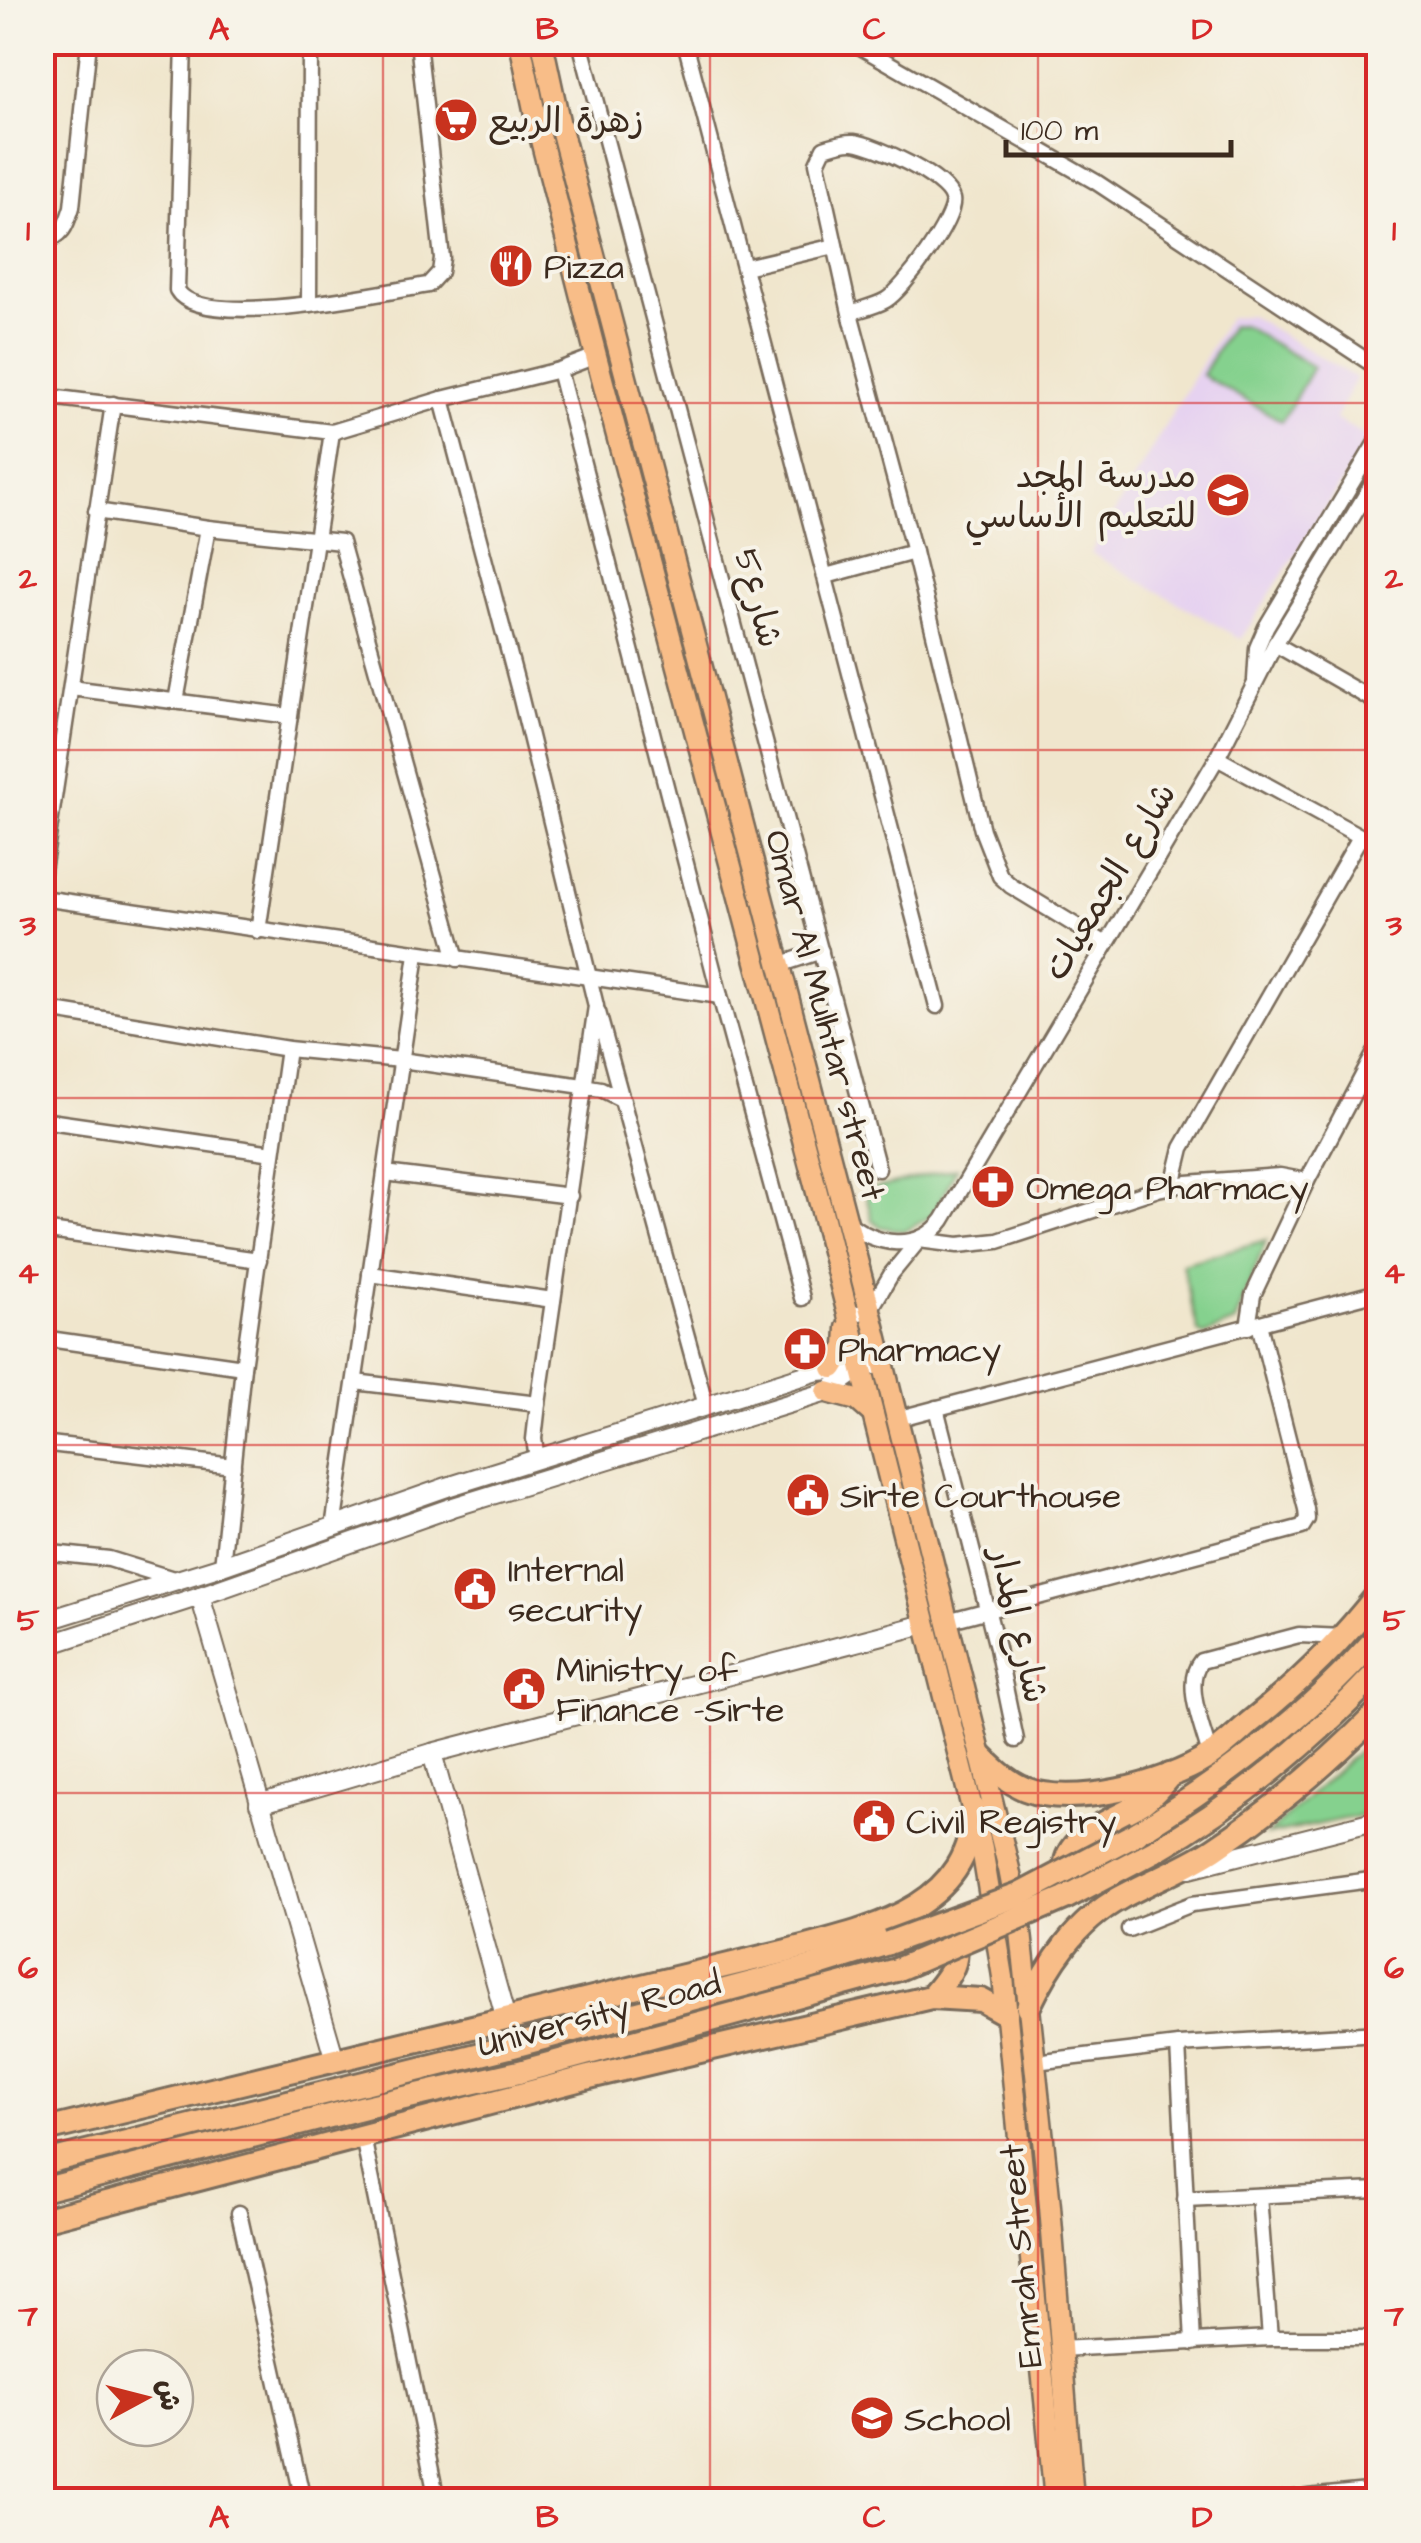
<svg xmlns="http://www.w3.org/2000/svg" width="1421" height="2543" viewBox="0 0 1421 2543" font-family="'Architects Daughter','Playpen Sans Arabic',sans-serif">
<rect width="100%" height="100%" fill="#f7f3e8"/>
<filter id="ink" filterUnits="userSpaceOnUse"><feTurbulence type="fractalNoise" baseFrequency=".01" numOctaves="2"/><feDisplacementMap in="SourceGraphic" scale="20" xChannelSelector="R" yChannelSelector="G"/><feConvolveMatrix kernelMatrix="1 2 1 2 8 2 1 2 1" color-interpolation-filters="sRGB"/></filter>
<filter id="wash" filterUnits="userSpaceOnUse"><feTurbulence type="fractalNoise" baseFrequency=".0048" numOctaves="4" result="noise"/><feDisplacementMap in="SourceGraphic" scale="40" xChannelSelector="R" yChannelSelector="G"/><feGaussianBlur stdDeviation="2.25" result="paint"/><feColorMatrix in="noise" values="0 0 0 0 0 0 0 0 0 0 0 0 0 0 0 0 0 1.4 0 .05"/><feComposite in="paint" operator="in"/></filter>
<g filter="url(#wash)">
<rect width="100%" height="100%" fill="#f0e6cd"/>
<polygon fill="#e6d2f0" points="1249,315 1356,378 1335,419 1370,438 1241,639 1091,553 1228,318"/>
<g fill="#85d18e" stroke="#607e56" stroke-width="2.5">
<polygon points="1242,325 1313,367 1282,421 1202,375 1231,326"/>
<polygon points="957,1168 932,1216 904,1231 881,1227 872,1220 865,1191"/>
<polygon points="1266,1240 1235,1322 1204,1335 1198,1332 1182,1264"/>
<polygon points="1378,1732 1378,1812 1267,1835"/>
<polygon points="695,2489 696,2500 607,2500 607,2497"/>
</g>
</g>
<g filter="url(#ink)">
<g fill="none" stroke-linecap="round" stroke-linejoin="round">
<defs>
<g id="minor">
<path d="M184 42 177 290C200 332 385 292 428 285L440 272 442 258 418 42"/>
<polyline points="580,42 878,1169"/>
<polyline points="685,42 937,1006"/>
<polyline points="852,42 1096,182 1378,368"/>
<path d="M42 242C63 237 66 226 72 207L89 42"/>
<polyline points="745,267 835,246"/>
<polyline points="309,304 310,42"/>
<path d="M850 313C861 309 876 306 886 300 903 290 957 218 952 199 946 177 876 145 854 142 843 141 834 145 824 148L817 163 850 313 914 552 982 830 1000 876 1011 886 1106 944"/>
<polyline points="559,370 720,996 802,1298"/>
<polyline points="42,396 332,432 442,399 559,370 596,356"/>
<polyline points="442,399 518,687 596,1006 538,1404 534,1439 537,1459"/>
<polyline points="96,511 208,528 341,542 457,959"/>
<polyline points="826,576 914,552"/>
<polyline points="1275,644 1378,703"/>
<polyline points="1255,680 1257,648 1266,627 1378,439"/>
<polyline points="71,688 290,716"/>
<polyline points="176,701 208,528"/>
<polyline points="1217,758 1378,846"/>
<polyline points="42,878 113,404"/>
<polyline points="42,898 720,996"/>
<polyline points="258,931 332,432"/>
<polyline points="779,965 821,951"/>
<polyline points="42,1009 288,1049 401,1060 583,1086 601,1089 623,1100"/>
<polyline points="598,1012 706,1406"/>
<polyline points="42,1120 273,1153"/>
<polyline points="385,1173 570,1196"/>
<polyline points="1173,1185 1182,1148 1360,837"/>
<path d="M846 1221C875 1246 918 1253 943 1220L1217 758 1275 644 1378 475"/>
<polyline points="42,1230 259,1260"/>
<polyline points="370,1274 553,1300"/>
<polyline points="848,1316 870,1310 892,1273 919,1240 958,1245 998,1241 1158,1189 1187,1183 1280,1176 1307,1181"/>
<polyline points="1248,1327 1253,1295 1307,1181 1378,1047"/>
<polyline points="42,1338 243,1367"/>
<polyline points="355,1382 538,1404"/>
<polyline points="936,1408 997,1648 1016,1740"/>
<polyline points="896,1419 1378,1292"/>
<polyline points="42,1443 233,1466"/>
<polyline points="333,1528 417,954"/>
<polyline points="42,1552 109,1559 177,1580"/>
<polyline points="222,1566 243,1367 288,1049"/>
<polyline points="947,1621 1302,1527 1307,1519 1306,1509 1259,1324"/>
<path d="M1210 1756C1204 1730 1182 1683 1201 1661L1299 1635 1343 1637"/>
<polyline points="1129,1929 1192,1904 1378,1879"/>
<polyline points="1178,2045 1193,2343"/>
<polyline points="1035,2062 1178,2045 1378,2033"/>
<polyline points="363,2137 437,2500"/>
<polyline points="1259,2196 1270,2338"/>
<polyline points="1185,2199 1378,2190"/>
<polyline points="239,2213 303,2500"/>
<polyline points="1059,2349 1270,2338 1378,2338"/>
<polyline points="1277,2500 1378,2490"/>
</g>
<g id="tertiary">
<polyline points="200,1596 335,2060"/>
<polyline points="42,1622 222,1566 447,1487 818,1371 861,1368 882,1363"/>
<polyline points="42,1647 200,1596 453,1507 827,1392 861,1368"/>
<polyline points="432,1753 506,2019"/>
<polyline points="259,1804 432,1753 925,1624"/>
<polyline points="1190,1868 1378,1820"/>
</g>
<g id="primary">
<polyline points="520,42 537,124 596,356 823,1215 982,1848 1003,1977 1055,2500"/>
<polyline points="542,42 559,121 870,1310 1009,1869 1021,1932 1050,2206 1073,2500"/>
<polyline points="833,1368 846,1347 847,1328"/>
<polyline points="827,1392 857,1400 873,1414"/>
</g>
<g id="trunk">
<path d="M982 1757C995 1770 1008 1782 1025 1789 1072 1808 1166 1784 1208 1757 1223 1747 1236 1735 1249 1723 1297 1685 1341 1642 1378 1594"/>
<path d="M1137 1833C1226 1778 1309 1715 1378 1636"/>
<path d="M1154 1851C1238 1803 1312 1742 1378 1671"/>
<path d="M1068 1888C1051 1837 1109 1824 1142 1803 1153 1795 1162 1785 1170 1775"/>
<path d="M931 1997C950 1975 964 1959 950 1930"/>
<path d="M1028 2008C1049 1964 1076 1922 1120 1898 1151 1881 1185 1868 1214 1849 1274 1809 1328 1763 1378 1712"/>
<path d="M42 2131 787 1951C866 1930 972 1910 973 1808"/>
<polyline points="42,2163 513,2046 812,1967 888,1943"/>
<polyline points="42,2190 365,2107 519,2072 896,1970"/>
<polyline points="42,2220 589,2077 931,1997 981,2000 1006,2014"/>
</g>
</defs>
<use href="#minor" stroke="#7a6c5b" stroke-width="19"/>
<use href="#tertiary" stroke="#7a6c5b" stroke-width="22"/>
<use href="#primary" stroke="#7a6c5b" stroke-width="25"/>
<use href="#trunk" stroke="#7a6c5b" stroke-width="28"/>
<use href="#minor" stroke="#fff" stroke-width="14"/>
<use href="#tertiary" stroke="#fff" stroke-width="18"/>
<use href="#primary" stroke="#f8bd88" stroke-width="20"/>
<use href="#trunk" stroke="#f8bd88" stroke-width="22"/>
<defs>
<g id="trunk-bridge">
<polyline points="888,1943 1019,1895 1137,1833"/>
<polyline points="896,1970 1065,1898 1154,1851"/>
</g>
</defs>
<use href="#trunk-bridge" stroke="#7a6c5b" stroke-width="28" stroke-linecap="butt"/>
<use href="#trunk-bridge" stroke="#f8bd88" stroke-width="22"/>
</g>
</g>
<path fill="none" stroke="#d62828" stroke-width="2.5" stroke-opacity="0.55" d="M383 42V2500M710 42V2500M1038 42V2500M42 403H1378M42 750H1378M42 1098H1378M42 1445H1378M42 1793H1378M42 2140H1378"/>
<defs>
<symbol id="supermarket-disc" viewBox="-11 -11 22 22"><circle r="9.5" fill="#c8321e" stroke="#f7f3e8"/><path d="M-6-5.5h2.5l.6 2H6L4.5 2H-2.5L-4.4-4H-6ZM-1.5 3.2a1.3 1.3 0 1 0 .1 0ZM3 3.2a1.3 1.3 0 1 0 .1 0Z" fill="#fff"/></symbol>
<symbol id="restaurant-disc" viewBox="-11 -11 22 22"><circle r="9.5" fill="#c8321e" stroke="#f7f3e8"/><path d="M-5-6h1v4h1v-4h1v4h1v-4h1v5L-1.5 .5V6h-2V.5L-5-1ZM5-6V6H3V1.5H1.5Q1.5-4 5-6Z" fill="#fff"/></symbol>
<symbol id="school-disc" viewBox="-11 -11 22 22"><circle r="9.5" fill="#c8321e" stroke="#f7f3e8"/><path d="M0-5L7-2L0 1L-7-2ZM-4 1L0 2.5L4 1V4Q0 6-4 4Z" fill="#fff"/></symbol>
<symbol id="pharmacy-disc" viewBox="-11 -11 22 22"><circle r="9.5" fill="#c8321e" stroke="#f7f3e8"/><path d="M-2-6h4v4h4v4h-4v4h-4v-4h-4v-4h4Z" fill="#fff"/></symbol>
<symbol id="civic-disc" viewBox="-11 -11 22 22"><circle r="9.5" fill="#c8321e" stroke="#f7f3e8"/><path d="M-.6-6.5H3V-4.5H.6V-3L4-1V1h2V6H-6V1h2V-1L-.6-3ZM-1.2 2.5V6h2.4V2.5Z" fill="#fff"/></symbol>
</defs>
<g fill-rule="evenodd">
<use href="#supermarket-disc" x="431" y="95" width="50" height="50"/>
<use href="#restaurant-disc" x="486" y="241" width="50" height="50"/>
<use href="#school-disc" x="1203" y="470" width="50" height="50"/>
<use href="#pharmacy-disc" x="968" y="1162" width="50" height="50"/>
<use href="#pharmacy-disc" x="780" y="1324" width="50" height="50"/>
<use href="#civic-disc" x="783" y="1470" width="50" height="50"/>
<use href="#civic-disc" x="450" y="1564" width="50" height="50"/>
<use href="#civic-disc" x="499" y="1664" width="50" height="50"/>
<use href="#civic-disc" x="849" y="1796" width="50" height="50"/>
<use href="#school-disc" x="847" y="2393" width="50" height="50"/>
</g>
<g text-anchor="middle" stroke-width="8" stroke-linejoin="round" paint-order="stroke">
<g font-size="35" fill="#3b2a1e" stroke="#f7f3e8" text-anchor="start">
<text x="488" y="132">زهرة الربيع</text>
<text x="544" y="278">Pizza</text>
<text x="1196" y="487" text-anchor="end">مدرسة المجد<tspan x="1196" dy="40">للتعليم الأساسي</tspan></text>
<text x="1026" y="1199">Omega Pharmacy</text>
<text x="838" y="1361">Pharmacy</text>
<text x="840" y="1507">Sirte Courthouse</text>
<text x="508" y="1581">Internal<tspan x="508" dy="40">security</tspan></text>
<text x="556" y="1681">Ministry of<tspan x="556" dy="40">Finance -Sirte</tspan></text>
<text x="906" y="1833">Civil Registry</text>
<text x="904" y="2430">School</text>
</g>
<g font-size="35" fill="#3b2a1e" stroke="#f7f3e8">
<text transform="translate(759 598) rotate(75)" y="12">شارع5</text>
<text transform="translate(1109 881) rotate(-59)" y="12">شارع الجمعيات</text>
<text transform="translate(826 1015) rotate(75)" y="12">Omar Al Mulhtar street</text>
<text transform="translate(1020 1625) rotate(77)" y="12">شارع المدار</text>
<text transform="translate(599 2013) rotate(-15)" y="12">University Road</text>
<text transform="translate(1020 2256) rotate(-95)" y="12">Emrah Street</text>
</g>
</g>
<rect width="1421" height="2543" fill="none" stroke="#f7f3e8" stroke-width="110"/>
<g transform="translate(145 2398) rotate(83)"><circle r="48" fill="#f7f3e8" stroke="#aca397" stroke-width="2.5"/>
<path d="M0-8L18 38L0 25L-18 38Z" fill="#c8321e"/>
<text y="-15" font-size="28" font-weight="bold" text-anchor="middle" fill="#3b2a1e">ش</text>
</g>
<path d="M1006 140v15h225v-15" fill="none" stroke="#3b2a1e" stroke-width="5"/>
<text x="1021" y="140" font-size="30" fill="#3b2a1e" stroke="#f7f3e8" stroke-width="8" paint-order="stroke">100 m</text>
<rect x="55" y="55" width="1311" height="2433" fill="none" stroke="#d62828" stroke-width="4"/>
<g font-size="32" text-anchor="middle" font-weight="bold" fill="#d62828">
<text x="219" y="39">A</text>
<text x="547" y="39">B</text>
<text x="874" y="39">C</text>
<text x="1202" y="39">D</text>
<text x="28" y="240">1</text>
<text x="1394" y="240">1</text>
<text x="28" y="588">2</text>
<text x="1394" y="588">2</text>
<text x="28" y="935">3</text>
<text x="1394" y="935">3</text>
<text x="28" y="1283">4</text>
<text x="1394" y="1283">4</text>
<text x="28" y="1630">5</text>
<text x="1394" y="1630">5</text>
<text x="28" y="1978">6</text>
<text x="1394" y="1978">6</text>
<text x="28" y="2326">7</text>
<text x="1394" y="2326">7</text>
<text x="219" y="2527">A</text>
<text x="547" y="2527">B</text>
<text x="874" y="2527">C</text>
<text x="1202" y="2527">D</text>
</g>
</svg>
